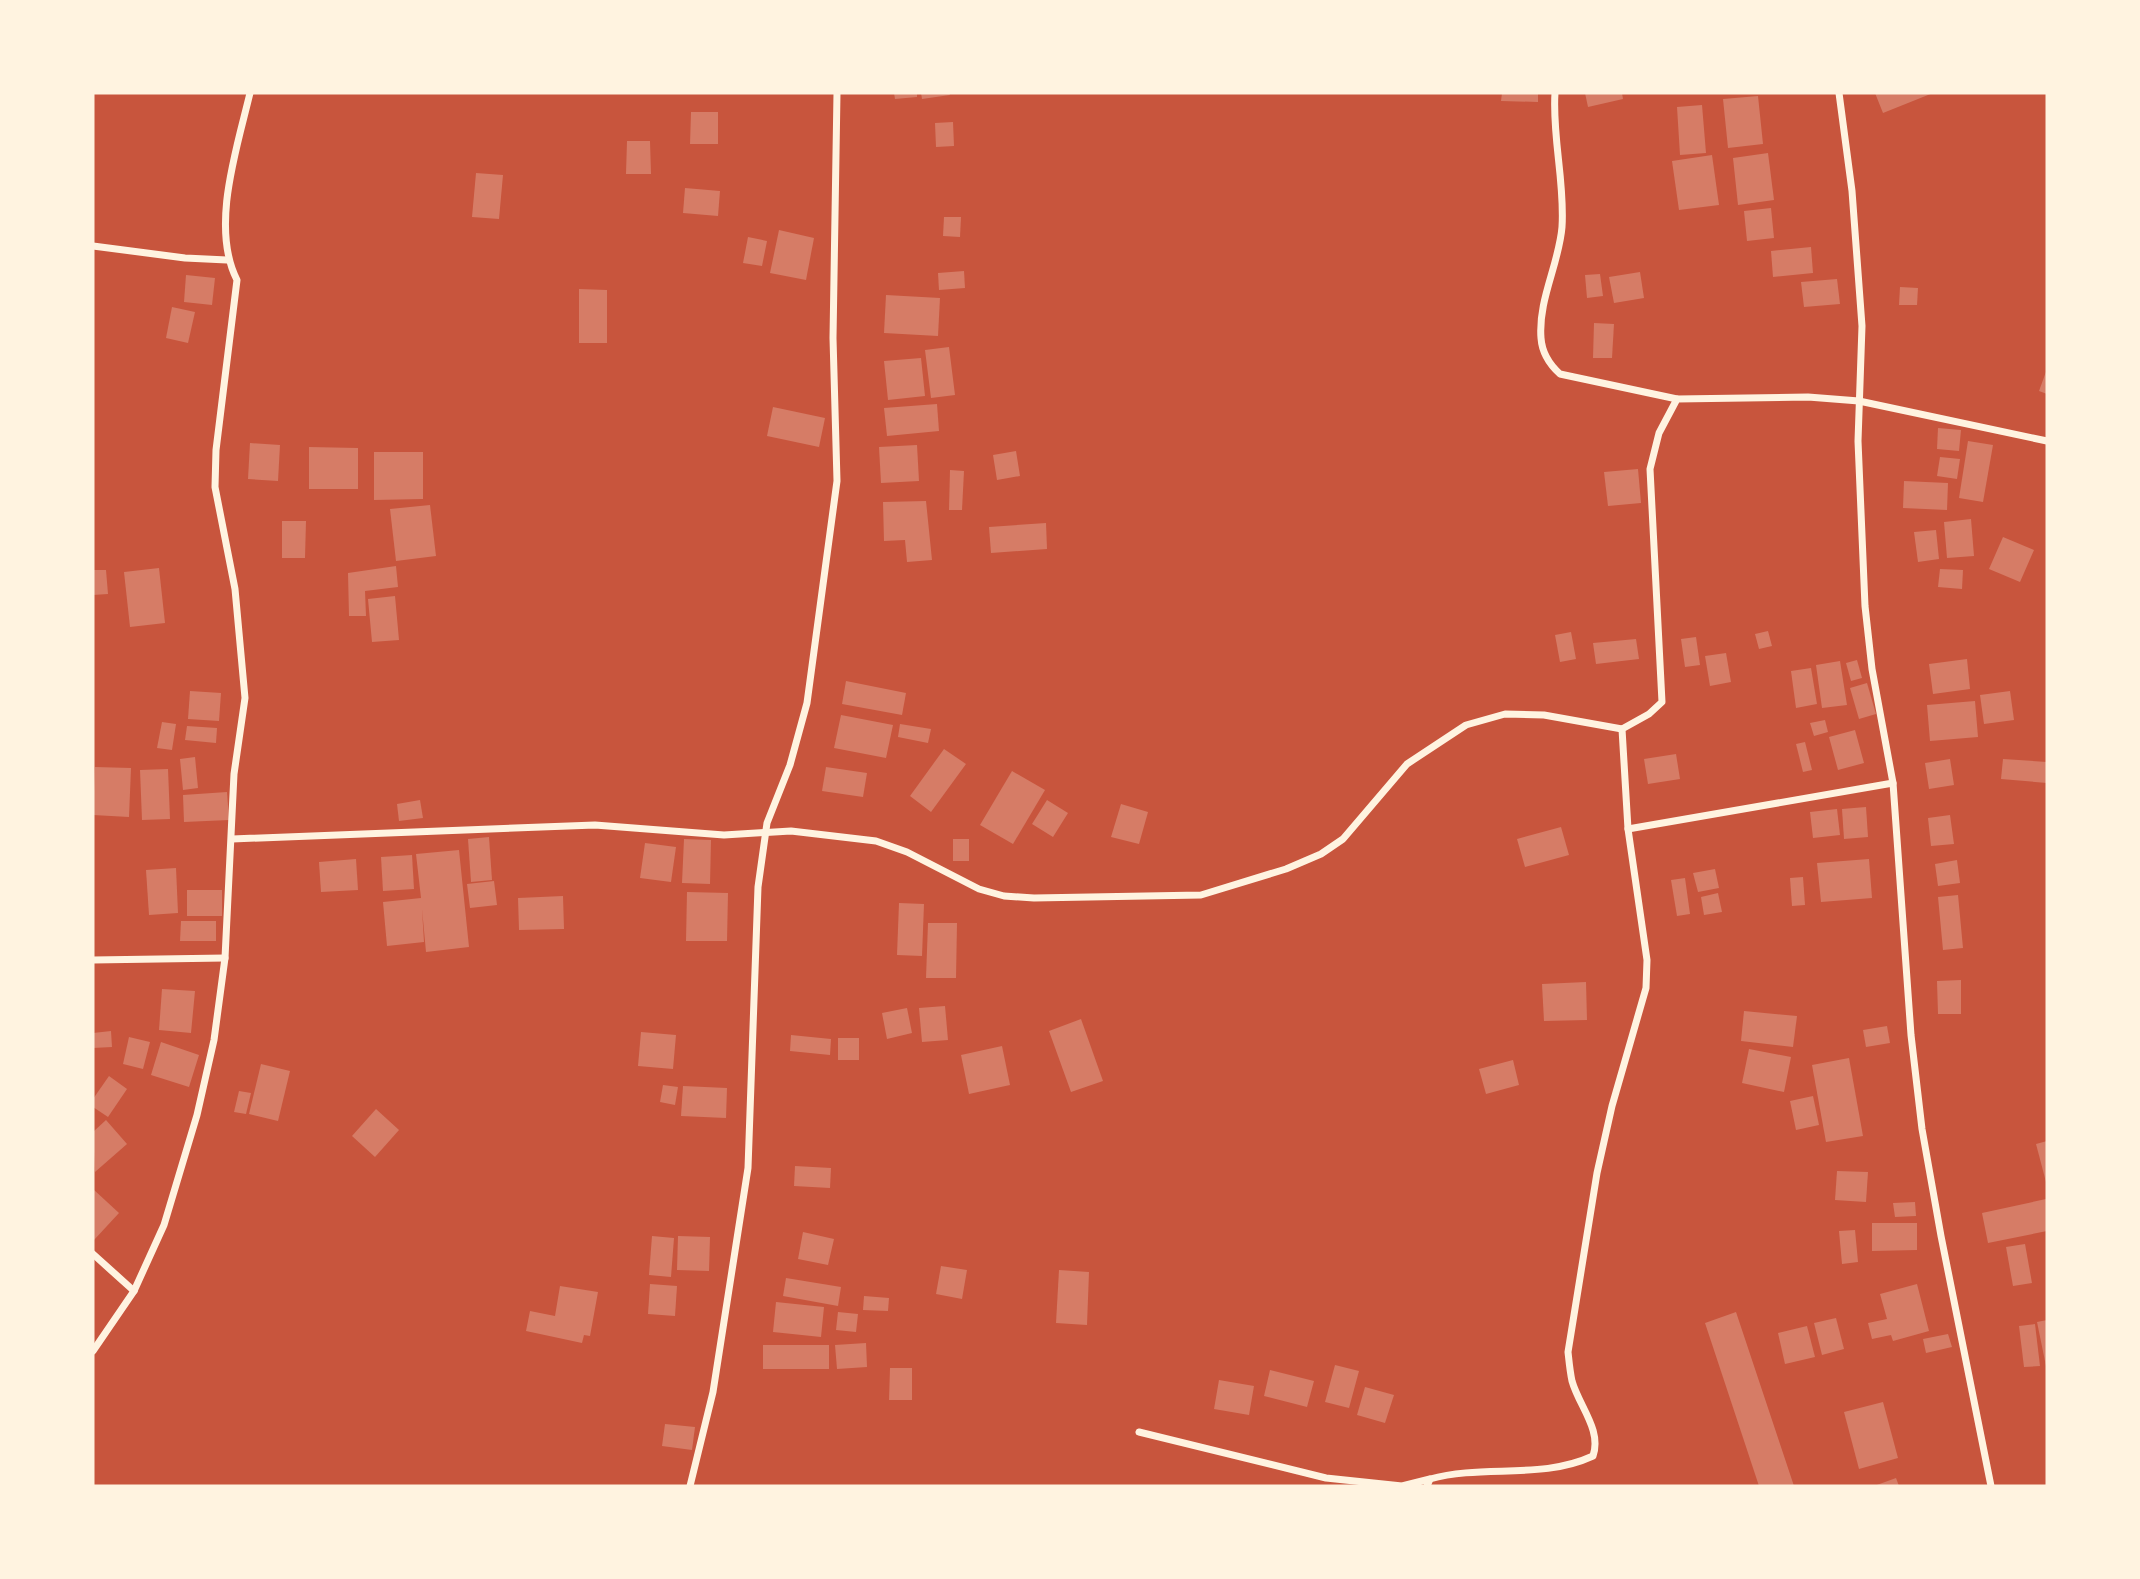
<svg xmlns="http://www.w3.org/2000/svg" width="2140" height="1579" viewBox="0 0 2140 1579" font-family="Signika,sans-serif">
<rect width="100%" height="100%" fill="#c8553d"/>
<g fill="#d67c66">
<polygon points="894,93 917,93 917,97 895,99"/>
<polygon points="921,93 949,93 950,95 922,99"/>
<polygon points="1502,93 1538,93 1538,102 1501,101"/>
<polygon points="1585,93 1622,93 1623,99 1588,107"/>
<polygon points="1875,93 1933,93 1883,113"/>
<polygon points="1758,96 1763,144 1728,148 1723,99"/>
<polygon points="1702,105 1706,153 1680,155 1677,107"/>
<polygon points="691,112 718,112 718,144 690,144"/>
<polygon points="953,122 954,146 936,147 935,123"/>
<polygon points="627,141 650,141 651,174 626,174"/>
<polygon points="1768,153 1774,200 1738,205 1733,158"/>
<polygon points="1712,155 1719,205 1679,210 1672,161"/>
<polygon points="476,173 503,175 499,219 472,217"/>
<polygon points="685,188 720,191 718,216 683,213"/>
<polygon points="1771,208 1774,238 1747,241 1744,211"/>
<polygon points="944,217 961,217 960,237 943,236"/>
<polygon points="779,230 814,238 806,280 770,273"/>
<polygon points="748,237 767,241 762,266 743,263"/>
<polygon points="1811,247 1813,273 1773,277 1771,251"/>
<polygon points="964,271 965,288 939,290 938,273"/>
<polygon points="1640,272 1644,298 1614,303 1609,277"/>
<polygon points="1600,274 1603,296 1587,298 1585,275"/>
<polygon points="186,275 215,278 212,305 184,302"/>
<polygon points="1837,279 1840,304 1804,307 1801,282"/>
<polygon points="1900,287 1918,288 1917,305 1899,305"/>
<polygon points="579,289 607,290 607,343 579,343"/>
<polygon points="886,295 940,298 938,336 884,333"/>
<polygon points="172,307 195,312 188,343 166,338"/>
<polygon points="1594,323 1614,324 1612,358 1593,358"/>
<polygon points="949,347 955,395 931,398 925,350"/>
<polygon points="921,358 925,396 888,400 884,361"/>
<polygon points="2047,369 2047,394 2039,391"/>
<polygon points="937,404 939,431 887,436 884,408"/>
<polygon points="773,407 825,418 819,447 767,436"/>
<polygon points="1938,428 1961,430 1959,451 1937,449"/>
<polygon points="1968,441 1993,445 1983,502 1959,498"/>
<polygon points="250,443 280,445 278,481 248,479"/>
<polygon points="917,445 919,481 881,483 879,447"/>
<polygon points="309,447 358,448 358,489 309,489"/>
<polygon points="1016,451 1020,476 997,480 993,455"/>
<polygon points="374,452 423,452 423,499 374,500"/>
<polygon points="1940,457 1960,459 1957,479 1937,476"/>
<polygon points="1638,469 1641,503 1608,506 1604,472"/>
<polygon points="950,470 964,471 962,510 949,510"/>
<polygon points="1904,481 1948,483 1947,510 1903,508"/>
<polygon points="926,501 932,560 907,562 905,540 884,541 883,502"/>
<polygon points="430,505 436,556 396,561 390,509"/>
<polygon points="1971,519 1974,556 1947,558 1944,522"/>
<polygon points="282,521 306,521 305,558 282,558"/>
<polygon points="1046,523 1047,549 991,553 989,527"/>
<polygon points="1936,530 1939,559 1918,562 1914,532"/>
<polygon points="2003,537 2034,550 2020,582 1989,569"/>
<polygon points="396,566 398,587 365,591 366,616 349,616 348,573"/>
<polygon points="159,568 165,623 130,627 124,572"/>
<polygon points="1940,569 1963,570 1962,589 1938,587"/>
<polygon points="93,570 106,570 108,594 93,595"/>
<polygon points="395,596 399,640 372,642 368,599"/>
<polygon points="1768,631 1772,646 1759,649 1755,634"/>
<polygon points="1571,632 1576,659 1560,662 1555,635"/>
<polygon points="1696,637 1700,665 1685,667 1681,639"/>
<polygon points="1636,639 1639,659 1596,664 1593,643"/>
<polygon points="1726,653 1731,682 1710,686 1705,656"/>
<polygon points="1967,659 1970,689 1933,694 1929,664"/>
<polygon points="1857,660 1862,678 1851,681 1846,663"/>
<polygon points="1840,661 1847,705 1822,708 1816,665"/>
<polygon points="1811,668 1817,704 1796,708 1791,671"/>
<polygon points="846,681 906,693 902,715 842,704"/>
<polygon points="1867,683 1876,714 1859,719 1850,688"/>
<polygon points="190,691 221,693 219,721 188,719"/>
<polygon points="2010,691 2014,720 1984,724 1980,695"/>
<polygon points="1975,701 1978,737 1930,741 1927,705"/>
<polygon points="841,715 893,725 886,758 834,748"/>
<polygon points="1825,720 1828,732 1814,736 1810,723"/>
<polygon points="162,722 176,724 172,750 157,748"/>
<polygon points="900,724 931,729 928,743 898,737"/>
<polygon points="187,726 217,728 216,743 185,740"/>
<polygon points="1855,730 1864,763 1838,770 1829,737"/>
<polygon points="1805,742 1812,770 1803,772 1796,744"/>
<polygon points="944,749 966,764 931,812 910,796"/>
<polygon points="1676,754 1680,779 1648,784 1644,759"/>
<polygon points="195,757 198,788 183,790 180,759"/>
<polygon points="1950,759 1954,785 1929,789 1925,763"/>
<polygon points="2003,759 2047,762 2047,783 2001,779"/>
<polygon points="95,767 131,768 129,817 93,815"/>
<polygon points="826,767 867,773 863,797 822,791"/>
<polygon points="168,769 170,819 142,820 140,770"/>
<polygon points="1012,771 1045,790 1013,844 980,825"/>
<polygon points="227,792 229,820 184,822 183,795"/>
<polygon points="420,800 423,818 399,821 397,804"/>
<polygon points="1047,800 1068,813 1053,837 1032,824"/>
<polygon points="1121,804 1148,812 1139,844 1111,837"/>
<polygon points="1866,807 1868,837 1844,839 1842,809"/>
<polygon points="1837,809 1840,835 1813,838 1810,812"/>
<polygon points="1950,815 1954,844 1931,846 1928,818"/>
<polygon points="1561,827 1569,855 1525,867 1517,839"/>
<polygon points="489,837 492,880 471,882 468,839"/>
<polygon points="684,839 711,840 710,884 682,883"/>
<rect x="953" y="839" width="16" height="22"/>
<polygon points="645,843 676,847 671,882 640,878"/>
<polygon points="459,850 469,947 426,952 422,909 424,942 387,946 383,902 421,898 416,854"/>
<polygon points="412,855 414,889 383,891 381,857"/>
<polygon points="356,859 358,890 321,892 319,862"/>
<polygon points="1869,859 1872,898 1821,902 1817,863"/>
<polygon points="1957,860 1960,883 1938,886 1935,864"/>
<polygon points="176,868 178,913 149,915 146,870"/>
<polygon points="1715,869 1719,888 1698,892 1693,873"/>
<polygon points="1803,877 1805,905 1792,906 1790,878"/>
<polygon points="1685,878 1690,914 1677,916 1671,880"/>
<polygon points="494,881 497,905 470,908 467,884"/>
<rect x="187" y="890" width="35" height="26"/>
<polygon points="687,892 728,893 727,941 686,941"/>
<polygon points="1718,893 1722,912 1704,915 1701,897"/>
<polygon points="1958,895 1963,948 1943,950 1938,897"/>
<polygon points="563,896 564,929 519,930 518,898"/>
<polygon points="899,903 924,904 922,956 897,955"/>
<polygon points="181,921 216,921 216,941 180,941"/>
<polygon points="928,923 957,923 956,978 926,978"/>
<polygon points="1961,980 1961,1014 1938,1014 1937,981"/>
<polygon points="1586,982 1587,1020 1544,1021 1542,984"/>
<polygon points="162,989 195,991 191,1033 159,1030"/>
<polygon points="945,1006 948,1040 922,1042 919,1008"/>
<polygon points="907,1008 912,1033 887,1039 882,1013"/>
<polygon points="1744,1011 1797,1016 1793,1047 1741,1041"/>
<polygon points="1081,1019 1103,1081 1071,1092 1049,1031"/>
<polygon points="1887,1026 1890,1043 1866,1047 1863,1030"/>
<polygon points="111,1031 112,1047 93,1048 93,1033"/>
<polygon points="641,1032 676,1035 673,1069 638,1066"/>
<polygon points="791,1035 831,1039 830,1055 790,1051"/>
<polygon points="129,1037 150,1042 143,1069 123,1064"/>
<rect x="838" y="1038" width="21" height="22"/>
<polygon points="161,1042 199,1055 189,1087 151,1075"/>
<polygon points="1002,1046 1010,1085 969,1094 961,1055"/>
<polygon points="1749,1049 1791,1057 1784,1092 1742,1083"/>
<polygon points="1849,1058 1863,1136 1826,1142 1812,1065"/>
<polygon points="1513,1060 1519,1085 1486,1094 1479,1069"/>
<polygon points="261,1064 290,1071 278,1121 249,1114"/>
<polygon points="109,1076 127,1089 108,1117 93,1107 93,1099"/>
<polygon points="663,1085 678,1087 675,1105 660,1102"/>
<polygon points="683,1086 727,1088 726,1118 681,1116"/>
<polygon points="239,1091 251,1093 246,1114 234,1112"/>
<polygon points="1813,1096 1819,1125 1796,1130 1790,1101"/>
<polygon points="376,1109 399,1130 375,1157 352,1136"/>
<polygon points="106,1120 127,1144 95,1172 93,1132"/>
<polygon points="2047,1141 2047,1182 2046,1182 2036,1144"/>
<polygon points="795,1166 831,1168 830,1188 794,1186"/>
<polygon points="1837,1171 1868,1172 1866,1202 1835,1200"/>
<polygon points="93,1189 119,1213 94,1240 93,1239"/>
<polygon points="2046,1199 2047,1231 1988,1243 1982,1213"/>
<polygon points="1915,1202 1916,1216 1895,1217 1893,1203"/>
<polygon points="1872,1223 1917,1223 1917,1250 1872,1251"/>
<polygon points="1855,1230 1858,1262 1842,1264 1839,1231"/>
<polygon points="803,1232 834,1239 828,1265 798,1259"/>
<polygon points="652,1236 674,1238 671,1277 649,1275"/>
<polygon points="678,1236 710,1237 709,1271 677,1270"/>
<polygon points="2025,1244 2032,1283 2013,1286 2006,1247"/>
<polygon points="941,1266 967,1270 962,1299 936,1294"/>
<polygon points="1059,1270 1089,1272 1087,1325 1056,1323"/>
<polygon points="786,1278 841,1287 838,1306 783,1296"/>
<polygon points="650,1284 677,1286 675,1316 648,1314"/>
<polygon points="1917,1284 1929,1331 1893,1341 1891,1335 1872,1339 1868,1323 1887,1319 1880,1294"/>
<polygon points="560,1286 598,1292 590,1336 584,1335 582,1343 526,1331 530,1311 555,1316"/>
<polygon points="864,1296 889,1298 888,1311 863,1310"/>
<polygon points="776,1302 824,1307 821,1337 773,1332"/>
<polygon points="838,1312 858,1314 856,1332 836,1330"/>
<polygon points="1736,1312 1794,1486 1759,1486 1705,1323"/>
<polygon points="1836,1318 1844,1349 1822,1355 1814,1323"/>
<polygon points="2047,1320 2047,1365 2046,1366 2037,1322"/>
<polygon points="2035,1324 2040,1366 2024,1367 2019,1326"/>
<polygon points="1807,1326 1815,1357 1785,1364 1778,1333"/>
<polygon points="1948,1334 1952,1347 1926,1353 1923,1339"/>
<polygon points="866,1343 867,1367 837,1369 835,1345"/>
<rect x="763" y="1345" width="66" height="24"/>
<polygon points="1335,1365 1359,1371 1349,1408 1325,1402"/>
<polygon points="890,1368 912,1368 912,1400 889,1400"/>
<polygon points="1270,1370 1314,1381 1307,1407 1264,1396"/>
<polygon points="1219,1380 1254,1386 1249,1415 1214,1409"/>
<polygon points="1365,1387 1394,1395 1385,1423 1357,1415"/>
<polygon points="1883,1402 1898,1458 1859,1469 1844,1412"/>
<polygon points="665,1424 695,1427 692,1450 662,1446"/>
<polygon points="1896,1478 1899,1486 1874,1486"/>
</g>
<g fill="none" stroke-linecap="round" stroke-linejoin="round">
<g stroke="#fff3e0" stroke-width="7">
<path d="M1555 93C1552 137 1565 182 1562 227 1559 264 1538 300 1541 338 1542 353 1549 364 1560 374L1677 399"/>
<polyline points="1839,93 1852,191 1862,326 1858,441 1865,606 1872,669 1893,783 1911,1035 1922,1129 1941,1236 1991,1486"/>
<polyline points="93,246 185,258 227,260"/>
<polyline points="1628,829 1893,783"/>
<polyline points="232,839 595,825 724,835 791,831 876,841 907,852 979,889 1004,896 1034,898 1201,895 1286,869 1321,854 1343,839 1407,764 1466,725 1505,714 1544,715 1622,729"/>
<polyline points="93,960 225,958"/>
<polyline points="93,1254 134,1291"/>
<path d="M93 1351 134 1291 164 1225 197 1115 214 1040 225 958 234 774 245 698 235 589 215 487 216 450 237 280C210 227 237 148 250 93"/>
<polyline points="1139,1432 1326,1478 1402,1486 1430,1479"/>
<polyline points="690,1486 713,1392 748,1168 758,887 767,823 790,765 807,703 837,481 833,338 837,93"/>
<path d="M1427 1486 1430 1479C1484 1464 1541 1480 1593 1456 1602 1430 1579 1406 1572 1381 1570 1372 1569 1361 1568 1352L1597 1173 1612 1106 1646 988 1647 960 1628 829 1622 729 1649 714 1662 702 1650 469 1659 433 1677 399 1808 397 1859 401 2047 441"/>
</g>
</g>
<rect width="2140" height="1579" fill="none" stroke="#fff3e0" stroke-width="189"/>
</svg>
